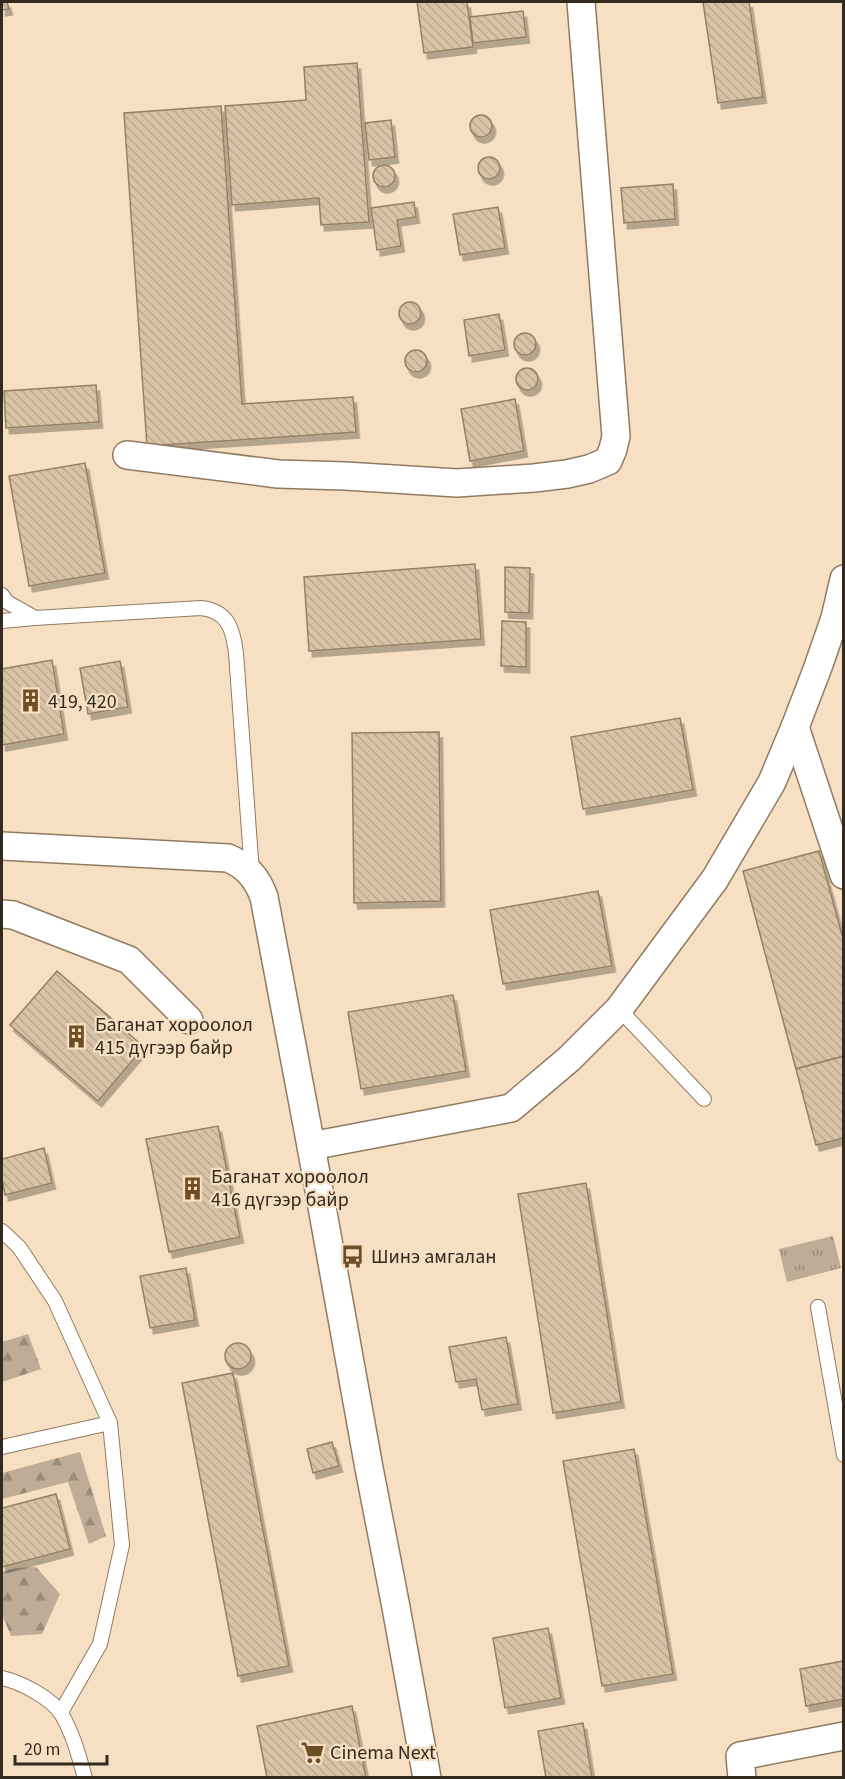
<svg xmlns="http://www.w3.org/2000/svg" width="845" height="1779" viewBox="0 0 845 1779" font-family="'Source Sans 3',sans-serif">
<defs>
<pattern id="forest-firs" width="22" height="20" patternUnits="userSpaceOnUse" patternTransform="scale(1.5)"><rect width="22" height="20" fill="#beac96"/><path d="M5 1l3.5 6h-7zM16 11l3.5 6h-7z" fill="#9b8c7a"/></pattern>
<pattern id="park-tufts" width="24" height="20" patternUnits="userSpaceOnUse" patternTransform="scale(1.5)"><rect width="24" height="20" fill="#beac96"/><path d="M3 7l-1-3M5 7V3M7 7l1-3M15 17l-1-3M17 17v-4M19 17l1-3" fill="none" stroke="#9b8c7a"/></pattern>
<pattern id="building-back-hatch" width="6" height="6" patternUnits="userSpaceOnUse" patternTransform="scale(1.5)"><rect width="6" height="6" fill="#d9c3a6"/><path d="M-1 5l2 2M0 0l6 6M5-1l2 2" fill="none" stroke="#bba88e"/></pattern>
<filter id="shadow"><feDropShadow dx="3.5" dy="6" stdDeviation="0" flood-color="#0004"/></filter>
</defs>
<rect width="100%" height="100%" fill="#f6dfc2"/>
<g fill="url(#forest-firs)">
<polygon points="28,1334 41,1369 2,1382 2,1342"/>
<polygon points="80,1452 106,1536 89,1544 68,1482 2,1499 2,1473"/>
<polygon points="36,1567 60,1594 42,1634 11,1636 2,1615 2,1572 16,1568"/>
</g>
<polygon fill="url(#park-tufts)" points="833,1236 841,1268 787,1282 779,1249"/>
<g fill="url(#building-back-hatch)" stroke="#958066" stroke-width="1.5" filter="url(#shadow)">
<polygon points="2,2 7,2 9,9 2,10"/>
<polygon points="417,2 467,2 473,47 424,53"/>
<polygon points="703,2 749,2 763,97 718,103"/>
<polygon points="523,11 526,37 473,43 470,17"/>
<polygon points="357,63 369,222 321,225 319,198 232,205 225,106 306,100 304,67"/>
<polygon points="221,106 242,404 353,397 356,432 147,446 124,113"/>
<circle cx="481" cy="126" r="11"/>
<polygon points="391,120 395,157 369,160 365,123"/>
<circle cx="489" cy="168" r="11"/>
<circle cx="384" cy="176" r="11"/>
<polygon points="673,184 675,219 624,223 621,188"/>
<polygon points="414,202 416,217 397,220 401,246 377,250 371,208"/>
<polygon points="498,207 505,248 460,255 453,214"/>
<circle cx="410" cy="313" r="11"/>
<polygon points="499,314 505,350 469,356 464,320"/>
<circle cx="525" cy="344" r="11"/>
<circle cx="416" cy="361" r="11"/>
<circle cx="527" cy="379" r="11"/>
<polygon points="96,385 99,422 6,428 4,391"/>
<polygon points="515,399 524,451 470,461 461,409"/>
<polygon points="85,463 105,573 29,586 9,476"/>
<polygon points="475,564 481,639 309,651 304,577"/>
<polygon points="505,567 530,568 529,613 505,612"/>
<polygon points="502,621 526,622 526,667 501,666"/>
<polygon points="52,660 64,734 2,745 2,669"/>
<polygon points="120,661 128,707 88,714 80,668"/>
<polygon points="680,718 693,790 583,809 571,737"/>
<polygon points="439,732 441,901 354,903 352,733"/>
<polygon points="819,851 844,942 844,1056 796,1069 743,871"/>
<polygon points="598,891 612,966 503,984 490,910"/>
<polygon points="57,971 144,1047 98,1101 10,1025"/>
<polygon points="453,995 466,1071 361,1089 348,1012"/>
<polygon points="844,1056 844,1138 816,1145 796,1069"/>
<polygon points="218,1126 240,1237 169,1252 146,1139"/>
<polygon points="44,1148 52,1183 5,1195 2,1179 2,1159"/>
<polygon points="586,1183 621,1402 553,1413 518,1194"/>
<polygon points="186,1268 195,1320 150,1328 140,1276"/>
<polygon points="506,1337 518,1404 482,1410 476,1379 456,1382 449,1347"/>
<circle cx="238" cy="1356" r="13"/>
<polygon points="233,1373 289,1666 238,1676 182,1383"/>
<polygon points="332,1442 339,1466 313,1473 307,1449"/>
<polygon points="634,1449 673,1674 602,1686 563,1461"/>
<polygon points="56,1494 70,1549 2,1567 2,1508"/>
<polygon points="548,1628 561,1698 505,1708 493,1638"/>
<polygon points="843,1661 844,1699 806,1706 800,1669"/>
<polygon points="352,1706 366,1778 267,1778 257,1726"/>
<polygon points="583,1723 592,1778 546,1778 538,1731"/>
</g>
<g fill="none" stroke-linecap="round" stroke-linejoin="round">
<defs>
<g id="lane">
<polyline points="2,595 7,602 35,618"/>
<path d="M2 621 35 618 201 608C228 611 233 629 236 653L252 873"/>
<polyline points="619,1009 704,1099"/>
<polyline points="2,1231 19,1247 55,1301 110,1423 122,1545 100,1644 61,1712"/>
<polyline points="818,1307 844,1455"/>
<polyline points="2,1447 110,1423"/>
<path d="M2 1678C20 1682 52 1698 62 1715 73 1734 79 1756 85 1778"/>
</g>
<g id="street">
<polyline points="127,455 278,474 345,476 457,483 534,478 567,474 589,469 608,461 613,449 616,436 581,2"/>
<polyline points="795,727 844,875"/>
<path d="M2 846 228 858C247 866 257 878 264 897L311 1146 369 1468 395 1602 427 1778"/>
<polyline points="2,914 13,915 129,960 189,1020"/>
<polyline points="311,1146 511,1108 569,1059 619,1009 715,879 772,782 795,727 818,667 835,618 844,579"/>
<polyline points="742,1778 740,1756 844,1736"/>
</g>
</defs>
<use href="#lane" stroke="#907b61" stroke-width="16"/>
<use href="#street" stroke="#907b61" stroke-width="30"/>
<use href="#lane" stroke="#fff" stroke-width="14"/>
<use href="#street" stroke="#fff" stroke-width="27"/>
</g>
<defs>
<symbol id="building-bare" viewBox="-9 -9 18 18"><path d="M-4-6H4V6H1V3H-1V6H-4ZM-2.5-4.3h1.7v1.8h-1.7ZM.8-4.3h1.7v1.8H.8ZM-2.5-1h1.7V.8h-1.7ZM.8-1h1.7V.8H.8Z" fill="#6e4f25" stroke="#f6dfc2" stroke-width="2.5" paint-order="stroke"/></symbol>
<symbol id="bus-bare" viewBox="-9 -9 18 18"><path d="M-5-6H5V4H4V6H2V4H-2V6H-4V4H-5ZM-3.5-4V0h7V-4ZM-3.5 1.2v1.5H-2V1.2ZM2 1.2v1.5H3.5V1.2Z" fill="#6e4f25" stroke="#f6dfc2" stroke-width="2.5" paint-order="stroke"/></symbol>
<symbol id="supermarket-bare" viewBox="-9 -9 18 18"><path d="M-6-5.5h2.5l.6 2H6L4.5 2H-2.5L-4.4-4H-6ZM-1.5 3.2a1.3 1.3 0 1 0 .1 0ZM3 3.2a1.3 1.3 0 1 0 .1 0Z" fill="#6e4f25" stroke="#f6dfc2" stroke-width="2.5" paint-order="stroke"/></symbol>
</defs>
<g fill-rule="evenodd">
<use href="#building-bare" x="14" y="684" width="33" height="33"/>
<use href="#building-bare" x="60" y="1020" width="33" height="33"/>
<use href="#building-bare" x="176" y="1172" width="33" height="33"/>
<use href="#bus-bare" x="336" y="1240" width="33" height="33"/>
<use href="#supermarket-bare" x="296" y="1736" width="33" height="33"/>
</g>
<g text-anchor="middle" stroke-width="4.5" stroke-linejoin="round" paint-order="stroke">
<g font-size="20" fill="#332a1f" stroke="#f6dfc2" text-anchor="start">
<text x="48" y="708">419, 420</text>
<text x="95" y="1031">Баганат хороолол<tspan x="95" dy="23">415 дүгээр байр</tspan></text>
<text x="211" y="1183">Баганат хороолол<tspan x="211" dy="23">416 дүгээр байр</tspan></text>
<text x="371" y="1263">Шинэ амгалан</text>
<text x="330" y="1759">Cinema Next</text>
</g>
</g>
<rect width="845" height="1779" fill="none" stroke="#332a1f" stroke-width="6"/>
<path d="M15 1755v9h92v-9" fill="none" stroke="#332a1f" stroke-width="3"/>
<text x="24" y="1755" font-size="18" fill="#332a1f" stroke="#f6dfc2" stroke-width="4.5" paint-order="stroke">20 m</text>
</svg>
